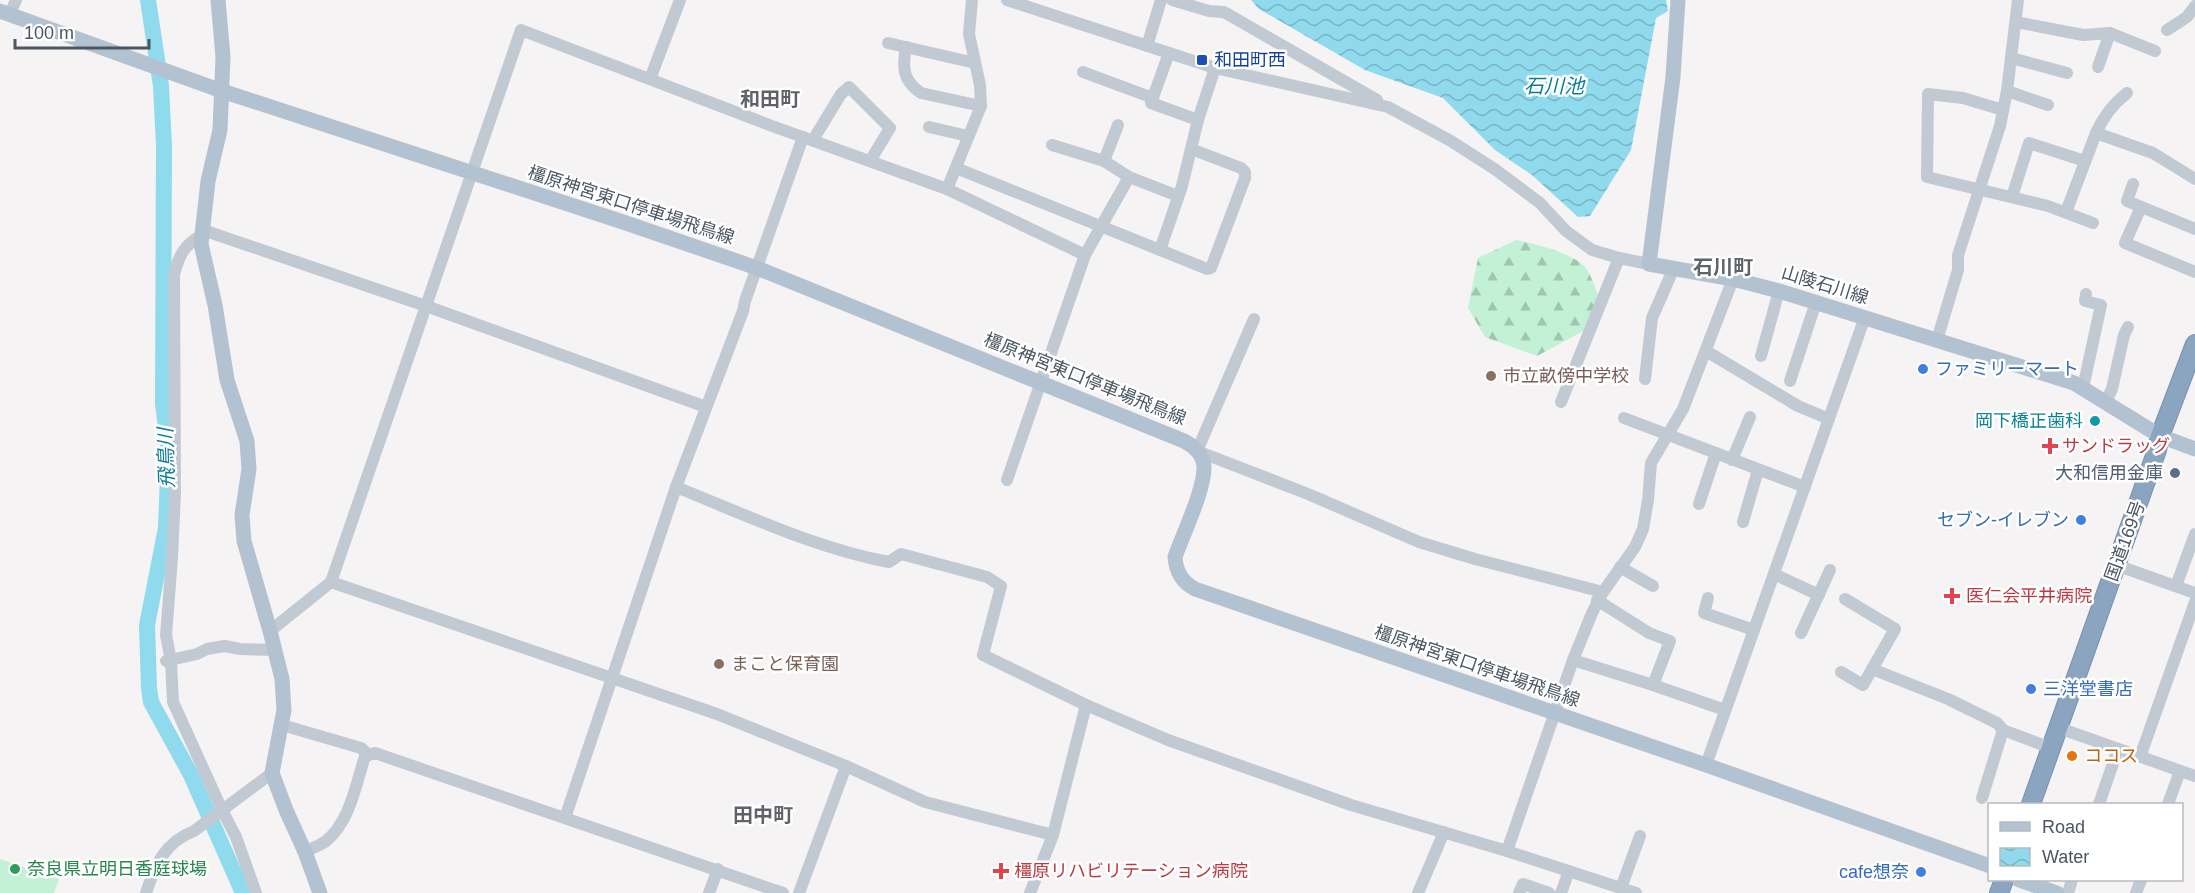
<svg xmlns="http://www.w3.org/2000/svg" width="2195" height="893" viewBox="0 0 2195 893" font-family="Arial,'Noto Sans JP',sans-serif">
<defs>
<pattern id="forest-firs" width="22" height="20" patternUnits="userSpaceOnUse" patternTransform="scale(1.5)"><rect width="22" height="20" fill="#c3f1d5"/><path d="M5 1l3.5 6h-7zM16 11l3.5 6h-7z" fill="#a0c6b0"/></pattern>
<pattern id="water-waves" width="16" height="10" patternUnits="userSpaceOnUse" patternTransform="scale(1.5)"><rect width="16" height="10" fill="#90daee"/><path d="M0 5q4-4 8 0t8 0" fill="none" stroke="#78b4c4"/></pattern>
</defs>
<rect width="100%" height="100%" fill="#f5f3f3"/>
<path fill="url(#forest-firs)" d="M1516 240C1536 244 1566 251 1582 264 1590 270 1595 288 1599 297L1587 329 1537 356 1485 337 1468 308 1478 258Z"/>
<polygon fill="#c3f1d5" points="0,859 59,879 54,893 0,893"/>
<polygon fill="url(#water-waves)" points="1251,0 1666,0 1668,11 1656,18 1631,150 1590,216 1578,217 1532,175 1495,150 1443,98 1365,70 1259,9"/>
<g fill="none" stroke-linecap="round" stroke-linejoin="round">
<polyline stroke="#90daee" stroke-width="16" points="148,0 161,86 164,146 163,404 169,451 166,528 147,625 149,688 151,702 191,775 243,893"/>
<defs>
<g id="highway">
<polyline points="2031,804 2157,450 2160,436 2195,344"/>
<polyline points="1999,893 2004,880"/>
</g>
</defs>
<use href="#highway" stroke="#7690ad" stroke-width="20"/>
<g stroke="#c1cad2" stroke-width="12">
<polyline points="1007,0 1215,68 1388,107 1451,141 1496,170 1540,203 1566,231 1592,250 1619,258 1649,264"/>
<polyline points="1172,0 1209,11 1224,12 1377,100"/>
<polyline points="10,14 16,0"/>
<polyline points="2016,22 2083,35 2110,33 2155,51"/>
<polyline points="2167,30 2187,17 2195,6"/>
<polyline points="888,43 975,63"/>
<polyline points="1147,46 1161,0"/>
<path d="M906 47C902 68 903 81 921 93L981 106"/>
<polyline points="1169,53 1151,103 1198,120"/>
<polyline points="2011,58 2067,73"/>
<polyline points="2098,67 2110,33"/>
<polyline points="1083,72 1153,98"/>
<polyline points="650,79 680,0"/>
<polyline points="2007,91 2048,105"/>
<polyline points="2003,110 1963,98 1928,94 1927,177 2048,206 2093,223"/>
<polyline points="929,127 968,136"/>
<path d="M2096 133C2103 117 2113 104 2127 93"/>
<polyline points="813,140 841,94 849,87 890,128 870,161"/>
<polyline points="1052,145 1104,161 1129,177 1178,196"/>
<polyline points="1104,161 1118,125"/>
<polyline points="956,168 1160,250 1182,186 1198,120 1215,68"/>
<polyline points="2133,184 2127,201 2195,229"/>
<polyline points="947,189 981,106 980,85 969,34 972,0"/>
<polyline points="2012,197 2029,143 2085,161"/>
<polyline points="2141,207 2125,243 2195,272"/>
<polyline points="2066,212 2096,133 2153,153 2195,179"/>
<polyline points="203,230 426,306 706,407"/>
<path d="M202 235C184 245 179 255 174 275L175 493 172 558 166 635 171 661 173 702 222 810 236 837 256 893"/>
<polyline points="1160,250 1207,269 1211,268 1245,178 1245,172 1241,168 1191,149"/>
<polyline points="1254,319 1197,451 1308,494 1419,542 1475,559 1603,592 1635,547 1643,529 1648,500 1651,463 1683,409 1733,279"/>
<polyline points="1937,340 1958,270 1958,255 2000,126 2007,91 2018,0"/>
<polyline points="1706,351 1798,406 1829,419"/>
<polyline points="1761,356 1779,291"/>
<polyline points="1645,379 1652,318 1673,270"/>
<polyline points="1790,381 1816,302"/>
<polyline points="2083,388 2101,305 2085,301 2086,294"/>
<polyline points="2106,401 2112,389 2124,335 2128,327"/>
<polyline points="1561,402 1619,258"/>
<polyline points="1624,418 1805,487"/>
<polyline points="1732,460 1750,417"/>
<polyline points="1007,480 1085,255 1129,177"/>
<path d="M676 487C746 515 815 548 889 562L901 554 987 577 1001 586 983 655 1086 705 1168 740 1351 805 1507 851 1636 893"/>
<polyline points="1699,504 1716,453"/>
<polyline points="1743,522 1758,470"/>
<polyline points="2116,565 2195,593"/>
<polyline points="1620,567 1653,586"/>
<polyline points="1774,574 1819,595"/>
<polyline points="331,582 717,714 846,766 925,802 1053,835"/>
<polyline points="2176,586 2195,534"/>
<polyline points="1708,598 1704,613 1754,630"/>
<polyline points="1597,600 1649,633 1670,641 1653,685"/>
<polyline points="270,631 331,582 521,30 772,126 947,189 1085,255"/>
<polyline points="1801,633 1830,570"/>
<polyline points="1573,660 1653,685 1725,710"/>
<polyline points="166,661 197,654 207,649 225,646 240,649 276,650"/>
<polyline points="1872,669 1948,699 1997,723 2003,730 2051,748"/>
<polyline points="1841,672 1863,685 1895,629 1845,599"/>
<polyline points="282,725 361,748 369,755"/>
<polyline points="2059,728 2195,776"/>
<polyline points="2140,757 2195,602"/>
<polyline points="1706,765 1865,317"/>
<polyline points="1982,798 2003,730"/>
<polyline points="2099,804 2118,749"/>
<polyline points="2168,804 2180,771"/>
<polyline points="565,818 676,487 743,311 745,301 803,137"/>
<polyline points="1507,851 1573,660 1592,613 1603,592"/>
<path d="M305 852C312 848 321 845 326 841 350 822 356 784 365 756L375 753 783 893"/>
<polyline points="1621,888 1640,836"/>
<path d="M146 893C155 865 165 842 194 831L272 773"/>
<polyline points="709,893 718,869"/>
<polyline points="799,893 846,766"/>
<polyline points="1030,893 1053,835 1086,705"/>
<polyline points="1418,893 1444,832"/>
<polyline points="1519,893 1523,884 1549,893"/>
<polyline points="1561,893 1569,871"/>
<polyline points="2068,893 2072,880"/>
<polyline points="2136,893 2141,880"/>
</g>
<g stroke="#b3c2d1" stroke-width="15">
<polyline points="218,0 223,57 220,130 208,181 201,244 215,305 227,380 247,441 249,469 242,515 244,541 270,631 282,679 284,710 272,773 286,810 305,852 320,893"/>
<polyline points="1678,0 1673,77 1649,264 1733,279 1779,291 2074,383 2160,436 2195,449"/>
<path d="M0 11 222 91 626 223 757 268 1184 441C1194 446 1203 455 1204 466 1205 489 1183 534 1175 557 1176 572 1182 582 1195 589L1706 765 1990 866"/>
<polyline points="2019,880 2057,893"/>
</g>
<use href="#highway" stroke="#8ba5c1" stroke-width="18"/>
</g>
<rect fill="#1a4fb4" stroke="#fff" stroke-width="2" x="1196" y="54" width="12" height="12" rx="3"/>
<g fill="#3f7fe0" stroke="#fff" stroke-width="2">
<circle cx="1923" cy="369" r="6"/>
<circle cx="2081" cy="520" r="6"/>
<circle cx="2031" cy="689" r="6"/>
<circle cx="1921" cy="872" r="6"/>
</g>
<g fill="#8d6e63" stroke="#fff" stroke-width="2">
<circle cx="1491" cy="376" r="6"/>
<circle cx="719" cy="664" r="6"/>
</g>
<circle fill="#0f9aa8" stroke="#fff" stroke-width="2" cx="2095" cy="421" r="6"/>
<g fill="#e0444e" stroke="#fff" stroke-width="2">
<path d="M2047 437h6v6h6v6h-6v6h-6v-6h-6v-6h6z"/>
<path d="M1949 587h6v6h6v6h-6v6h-6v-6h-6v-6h6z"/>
<path d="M998 862h6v6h6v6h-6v6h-6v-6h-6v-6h6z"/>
</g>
<circle fill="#5c6f8a" stroke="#fff" stroke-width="2" cx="2175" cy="473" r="6"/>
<circle fill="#e8710a" stroke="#fff" stroke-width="2" cx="2072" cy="756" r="6"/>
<circle fill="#2e9e5b" stroke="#fff" stroke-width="2" cx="15" cy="869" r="6"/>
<g text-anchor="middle" stroke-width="5" stroke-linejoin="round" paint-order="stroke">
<g font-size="18" fill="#164399" stroke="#fff" text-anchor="start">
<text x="1214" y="66">和田町西</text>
</g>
<g font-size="18" fill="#4a5661" stroke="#fff">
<text transform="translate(631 205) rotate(18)" y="6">橿原神宮東口停車場飛鳥線</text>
<text transform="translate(1825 285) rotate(17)" y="6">山陵石川線</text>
<text transform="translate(1085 379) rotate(22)" y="6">橿原神宮東口停車場飛鳥線</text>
<text transform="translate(2125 541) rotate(-70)" y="6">国道169号</text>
<text transform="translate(1477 666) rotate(19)" y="6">橿原神宮東口停車場飛鳥線</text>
</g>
<g font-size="18" fill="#366cbe" stroke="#fff" text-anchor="start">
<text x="1935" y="375">ファミリーマート</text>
<text x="2069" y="526" text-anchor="end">セブン-イレブン</text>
<text x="2043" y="695">三洋堂書店</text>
<text x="1909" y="878" text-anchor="end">cafe想奈</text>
</g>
<g font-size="18" fill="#785e54" stroke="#fff" text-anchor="start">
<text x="1503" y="382">市立畝傍中学校</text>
<text x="731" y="670">まこと保育園</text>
</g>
<g font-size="18" fill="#0d838f" stroke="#fff" text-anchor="end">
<text x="2083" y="427">岡下橋正歯科</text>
</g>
<g font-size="18" fill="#be3a42" stroke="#fff" text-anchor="start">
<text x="2062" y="452">サンドラッグ</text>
<text x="1966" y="602">医仁会平井病院</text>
<text x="1014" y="877">橿原リハビリテーション病院</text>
</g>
<g font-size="18" fill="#4e5e75" stroke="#fff" text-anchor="end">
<text x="2163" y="479">大和信用金庫</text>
</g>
<g font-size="18" fill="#c56008" stroke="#fff" text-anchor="start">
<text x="2084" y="762">ココス</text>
</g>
<g font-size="18" fill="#27864d" stroke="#fff" text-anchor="start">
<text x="27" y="875">奈良県立明日香庭球場</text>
</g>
<g font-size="20" font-style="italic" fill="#0c7c9b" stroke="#fff">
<text x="1554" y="93">石川池</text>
<text transform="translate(166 458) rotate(-92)" y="7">飛鳥川</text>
</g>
<g font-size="20" font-weight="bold" fill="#5f6368" stroke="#fff">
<text x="770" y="106">和田町</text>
<text x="1723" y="274">石川町</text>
<text x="763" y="822">田中町</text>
</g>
</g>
<rect x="1988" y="803" width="195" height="78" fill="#ffffff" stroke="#b7bbc0" stroke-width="1.5"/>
<rect x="2000" y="822" width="30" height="9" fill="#b3c2d1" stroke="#b7bbc0" stroke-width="1.5"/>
<text x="2042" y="833" font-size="18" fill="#4a5661">Road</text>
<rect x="2000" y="848" width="30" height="18" fill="url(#water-waves)" stroke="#b7bbc0" stroke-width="1.5"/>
<text x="2042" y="863" font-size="18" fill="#4a5661">Water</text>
<path d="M15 39v9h134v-9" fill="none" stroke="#4a5661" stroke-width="3"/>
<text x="24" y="39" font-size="18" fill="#4a5661" stroke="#ffffff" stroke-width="4.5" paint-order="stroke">100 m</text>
</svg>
